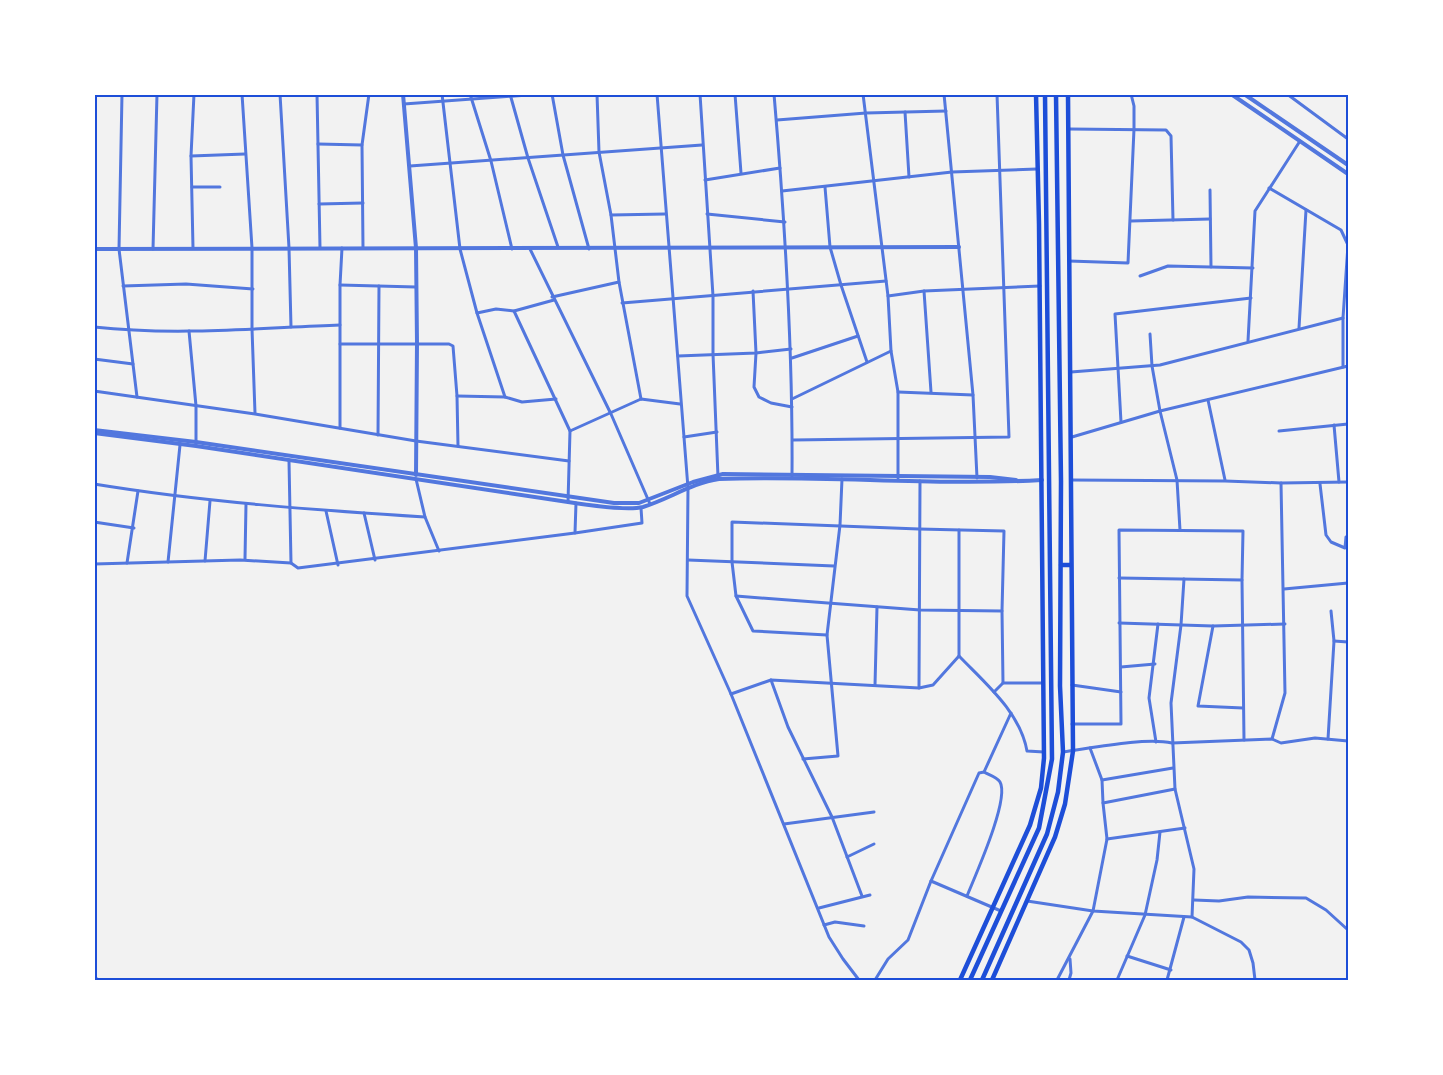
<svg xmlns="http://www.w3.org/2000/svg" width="1443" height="1075" viewBox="0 0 1443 1075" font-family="'Public Sans',sans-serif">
<rect width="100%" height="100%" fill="#f2f2f2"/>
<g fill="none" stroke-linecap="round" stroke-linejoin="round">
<g stroke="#5277de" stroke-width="3">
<polyline points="122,94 119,249 137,397"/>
<polyline points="242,94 252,248 252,329 255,413"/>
<polyline points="280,94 289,248 291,327"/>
<polyline points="317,94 320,248"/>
<polyline points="442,94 460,249 477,313 505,397"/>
<polyline points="470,94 491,161 512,249"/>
<polyline points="510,94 528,158 558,247"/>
<polyline points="552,94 563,155 589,249"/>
<polyline points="597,94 599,152 611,215 619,282 641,399"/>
<polyline points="657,94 688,488 687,596 731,694 829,937 843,959 859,980"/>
<polyline points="700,94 713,296 713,354 718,477"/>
<polyline points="735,94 741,173"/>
<path d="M774 94C785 222 793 348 792 476"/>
<polyline points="863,94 888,296 891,351 898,392 898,478"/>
<polyline points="944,94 973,395 977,478"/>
<polyline points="1287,94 1348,139"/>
<polyline points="1347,94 1348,96"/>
<polyline points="404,104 541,94"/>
<polyline points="905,112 909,177"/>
<polyline points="777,120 866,113 946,111"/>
<polyline points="1069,129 1166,130 1171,136 1173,220"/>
<polyline points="318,144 362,145"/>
<polyline points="191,156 245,154"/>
<polyline points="410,166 702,145"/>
<polyline points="705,180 780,168"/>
<polyline points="192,187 220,187"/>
<polyline points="825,187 830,247 841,285 867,362"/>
<polyline points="1269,188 1341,230 1348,245 1343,318 1343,367"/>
<polyline points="1210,190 1211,267"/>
<polyline points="782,191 952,172 1037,169"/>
<polyline points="319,204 363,203"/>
<polyline points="707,214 785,222"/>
<polyline points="611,215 665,214"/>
<polyline points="1131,221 1210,219"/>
<polyline points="193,248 191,156 194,94"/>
<polyline points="363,248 362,145 369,94"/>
<polyline points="153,249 157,94"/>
<polyline points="530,249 611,414 650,504"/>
<polyline points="1069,261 1128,263 1134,129 1134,106 1131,94"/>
<polyline points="1140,276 1168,266 1253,268"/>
<polyline points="340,285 416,287"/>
<polyline points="123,286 186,284 253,289"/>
<polyline points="753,291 756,353 754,387 759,397 771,403 792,407"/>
<polyline points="924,291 931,392"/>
<polyline points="888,296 924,291 1040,286"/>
<polyline points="552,297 619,282"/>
<polyline points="622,303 886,281"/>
<polyline points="514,311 570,431 568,502"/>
<polyline points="477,313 496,309 514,311 554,300"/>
<path d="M94 327C176 336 258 328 340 325"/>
<polyline points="1299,328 1306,210"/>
<polyline points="189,331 196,406 196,444"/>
<polyline points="1150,334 1152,366 1160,411 1177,480 1180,530"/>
<polyline points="1248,341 1255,211 1300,141"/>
<polyline points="340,344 449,344 453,346 457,396 458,446"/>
<polyline points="678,356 756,353 791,349"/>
<polyline points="792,358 858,336"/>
<polyline points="94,359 133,364"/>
<polyline points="1071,372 1160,365 1343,318"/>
<polyline points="94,391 255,414 416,441 569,461"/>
<polyline points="898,392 973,395"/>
<polyline points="457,396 505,397 522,402 556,399"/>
<polyline points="792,399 891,351"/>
<polyline points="1208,400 1225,480"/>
<polyline points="1121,422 1115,314 1251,298"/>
<polyline points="1334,425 1339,482"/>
<polyline points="340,428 340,285 342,248"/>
<polyline points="570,431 641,399 680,404"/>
<polyline points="1279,431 1348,424"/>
<polyline points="378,435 379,286"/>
<polyline points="684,437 717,432"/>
<polyline points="1072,437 1160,411 1348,366"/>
<polyline points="793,440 1009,437 997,94"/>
<polyline points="289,461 291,563 298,568 575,533 642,523 641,508"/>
<polyline points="416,479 425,517 439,551"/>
<polyline points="1071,480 1225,481 1281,483 1348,482"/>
<path d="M94 484C204 502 314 510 425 517"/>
<polyline points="1320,484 1326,535 1331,542 1345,548 1346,537 1348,537"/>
<polyline points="326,511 338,565"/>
<polyline points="364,513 375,560"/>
<polyline points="94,522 134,528"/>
<polyline points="575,533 576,503"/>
<polyline points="245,559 246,504"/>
<polyline points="688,560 834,566"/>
<polyline points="205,561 210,501"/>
<polyline points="168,562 180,445"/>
<polyline points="127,563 138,491"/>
<polyline points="94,564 240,560 291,563"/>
<polyline points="1119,578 1242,580"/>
<polyline points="1184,579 1181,625 1171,703 1175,789 1194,869 1192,917"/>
<polyline points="1284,589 1348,583"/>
<polyline points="736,596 920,610 1002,611"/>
<polyline points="1119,623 1213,626 1285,624"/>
<polyline points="1213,626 1198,706 1243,708"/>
<polyline points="827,635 753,631 736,596 732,562 732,522 919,529 1004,531 1002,611 1003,683"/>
<polyline points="1334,641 1348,642"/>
<path d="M959 656C986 684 1020 712 1027 751L1044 752"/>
<polyline points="1121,667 1155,664"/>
<polyline points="771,680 788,727 832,817 862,896"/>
<polyline points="875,685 877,607"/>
<polyline points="1072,685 1121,692"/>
<polyline points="919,688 920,481"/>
<polyline points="994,692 1003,683 1042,683"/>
<polyline points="731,694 771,680 919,688 933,685 959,656 959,530"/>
<polyline points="1072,724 1121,724 1119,530 1243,531 1242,580 1244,740"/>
<polyline points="1272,739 1285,693 1281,483"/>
<polyline points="1328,739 1334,641 1331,611"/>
<polyline points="1156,742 1149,698 1158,624"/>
<polyline points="1090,748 1102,780 1103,803"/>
<path d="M1063 752C1092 748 1145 737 1172 743L1272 739 1281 743 1315 738 1348 741"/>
<polyline points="803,759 838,756 827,635 840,525 842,479"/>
<polyline points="1102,780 1173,768"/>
<polyline points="784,824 874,812"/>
<polyline points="1107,839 1185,828"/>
<polyline points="847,857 874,844"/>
<polyline points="931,881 1001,911"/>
<path d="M967 896C975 876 1010 799 1000 782 997 777 989 775 984 772"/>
<polyline points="1194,900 1219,901 1248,897 1306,898 1326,910 1348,930"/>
<polyline points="1027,901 1093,911 1192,917 1241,942 1249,950 1253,963 1255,980"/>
<polyline points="819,908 870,895"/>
<polyline points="824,925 835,922 864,926"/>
<polyline points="1127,956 1171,970"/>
<polyline points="875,980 888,959 908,940 931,881 979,773 984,772 1011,713"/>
<polyline points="1057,980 1093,911 1107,839 1103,803 1175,789"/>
<polyline points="1069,980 1071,973 1070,959"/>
<polyline points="1117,980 1145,915 1157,860 1160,832"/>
<polyline points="1167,980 1184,917"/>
</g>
<g stroke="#5277de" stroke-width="4">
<polyline points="403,94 416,248 417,343 416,475"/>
<polyline points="1231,94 1348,174"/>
<polyline points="1244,94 1348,165"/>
<polyline points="94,249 959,247"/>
<polyline points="94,430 196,442 614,503 639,503 693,482 723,474 990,477 1016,480"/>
<path d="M94 433 196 446 568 502C587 505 626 511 643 507 669 499 692 483 719 479 826 475 934 486 1042 480"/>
<polyline points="94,978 98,980"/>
</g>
<g stroke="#1d4ed8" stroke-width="4.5">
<polyline points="960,980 1030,825 1041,788 1044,758 1039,224 1036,94"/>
<polyline points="992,980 1055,837 1065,804 1073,751 1068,94"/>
</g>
<g stroke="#1d4ed8" stroke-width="4.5">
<polyline points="1061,565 1070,565"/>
<polyline points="970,980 1039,828 1052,759 1045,94"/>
<polyline points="982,980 1047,834 1058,792 1063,752 1060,686 1061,481 1056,94"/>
</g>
</g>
<rect width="1443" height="1075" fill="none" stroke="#ffffff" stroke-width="192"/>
<rect x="96" y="96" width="1251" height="883" fill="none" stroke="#1d4ed8" stroke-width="2"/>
</svg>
